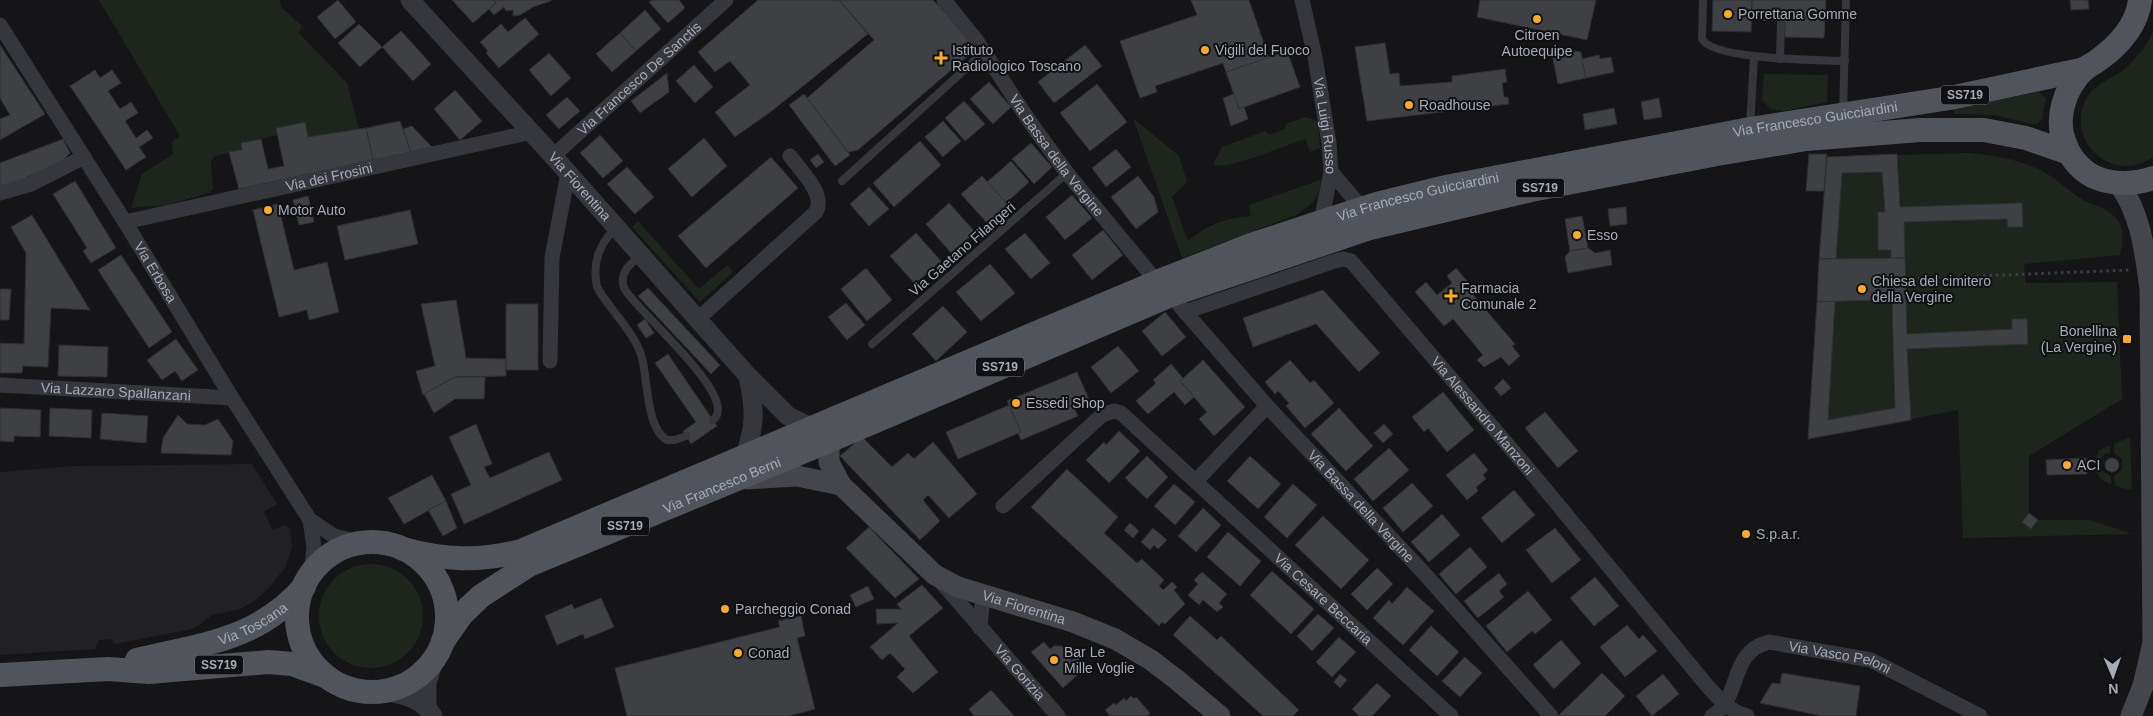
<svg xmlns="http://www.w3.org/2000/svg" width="2153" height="716" viewBox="0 0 2153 716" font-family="Arial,sans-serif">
<rect width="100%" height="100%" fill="#151517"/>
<polygon fill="#212124" points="252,464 277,504 264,512 273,530 284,525 290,528 292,546 286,566 269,588 256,600 240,609 212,615 198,626 188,630 115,644 111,639 99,640 95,649 0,655 0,472 73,466"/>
<g fill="#1d251d">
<polygon points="99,0 280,0 281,7 302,26 299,33 347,83 359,129 308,137 305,122 276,128 278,135 241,143 242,150 215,156 211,161 213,189 209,193 166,205 131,208 142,174 173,154 172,142 180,136"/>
<path d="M2153 32V157C2141 165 2127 169 2113 164 2085 154 2071 122 2088 96 2096 83 2114 78 2125 69 2136 59 2146 46 2153 32Z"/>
<polygon points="1764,74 1828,75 1827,102 1783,111 1770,109 1762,99"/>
<polygon points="2039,92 2046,98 2042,120 2036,125 1994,115 1954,114 1954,108"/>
<path d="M1304 117 1310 118 1318 122 1320 148 1310 152 1305 139C1289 144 1224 172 1213 164L1222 147 1265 131 1269 135 1285 129 1286 124Z"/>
<path d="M1133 118 1179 156 1187 182 1172 197 1188 241C1208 224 1226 218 1251 216L1249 205 1320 180C1323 196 1308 208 1296 215L1182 258Z"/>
<path d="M1969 153C2001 156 2028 161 2055 179 2065 186 2073 194 2083 200 2095 206 2111 209 2118 221 2125 231 2122 244 2120 255L2024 264 2026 283 2117 282 2122 399 2029 456V513L2022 522 2031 529 2038 520H2090L2132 534 1963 538 1958 410 1808 439 1827 157Z"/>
<polygon points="638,221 699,289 727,265 733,272 700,302 632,227"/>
<polygon points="2130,437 2132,489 2125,489 2115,485 2114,476 2122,470 2122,459 2114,453 2114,444"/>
<path d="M2110 445V453H2106L2100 460V470L2111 476V484C2095 479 2092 465 2099 450Z"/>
<circle cx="371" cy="616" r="52"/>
</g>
<g fill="#3f4044" stroke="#2f2f33">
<polygon points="338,0 356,22 335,39 317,17"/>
<polygon points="452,0 494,0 496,3 473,23"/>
<polygon points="494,0 551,0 551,1 533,7 520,15 513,16 513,10 506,11 504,7 494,15 489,9 496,3"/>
<polygon points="652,0 679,0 685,8 668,23 649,2"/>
<polygon points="758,0 839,0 868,34 773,110 735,137 715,112 750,85 730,61 715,72 698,52"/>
<polygon points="839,0 933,0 978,47 858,150 848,152 807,98 874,40"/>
<polygon points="1191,0 1249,0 1269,58 1226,72 1223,63 1155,86 1157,92 1140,98 1120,41 1197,15"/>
<polygon points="1480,0 1596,0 1587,40 1477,17"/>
<polygon points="1713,0 1752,0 1751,32 1712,31"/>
<polygon points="1752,0 1826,0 1824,38 1785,37 1785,21 1752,20"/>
<polygon points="2070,0 2088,0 2089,9 2071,10"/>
<polygon points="645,10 661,29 636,51 620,33"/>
<polygon points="525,18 539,34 499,68 486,53 488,51 480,42 501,24 508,32"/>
<polygon points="359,24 382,47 360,67 338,43"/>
<polygon points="401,31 431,64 413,81 382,47"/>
<polygon points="620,33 636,51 612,72 596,54"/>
<polygon points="1385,43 1390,74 1399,73 1400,86 1452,82 1452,76 1505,69 1507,82 1502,83 1504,97 1508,97 1509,104 1367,121 1355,47"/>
<polygon points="0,45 45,114 0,140 0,119 10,115 0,98"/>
<polygon points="1085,45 1102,66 1054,103 1038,82"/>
<polygon points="1569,50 1581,52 1586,78 1558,84 1552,54"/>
<polygon points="1287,51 1300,87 1239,109 1226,72"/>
<polygon points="549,53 571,78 551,96 529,70"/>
<polygon points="1599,55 1600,59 1611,57 1614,72 1586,78 1582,59"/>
<polygon points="694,65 713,87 695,103 676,81"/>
<polygon points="95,70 100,78 112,70 121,83 108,91 120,109 131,102 138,113 125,121 136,138 147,130 153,138 139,147 146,157 126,170 70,86"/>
<polygon points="667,73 669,92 640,113 631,101"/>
<polygon points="989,82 1011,107 993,124 970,99"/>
<polygon points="1097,84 1127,122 1090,151 1060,113"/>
<polygon points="455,90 482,121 460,140 434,109"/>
<polygon points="804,94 850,155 835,166 789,105"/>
<polygon points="1234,94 1239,109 1244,107 1248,119 1231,126 1223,98"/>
<polygon points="567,97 580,111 559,129 546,115"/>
<polygon points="1659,98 1662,117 1644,120 1641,102"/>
<polygon points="964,101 985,124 965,141 945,118"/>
<polygon points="1614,108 1617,124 1585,130 1583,114"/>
<polygon points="400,121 411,152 373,160 366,128"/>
<polygon points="943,121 961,141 943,157 925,137"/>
<polygon points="305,122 308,137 366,128 373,160 239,189 229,152 242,150 241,143 261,139 268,169 284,166 276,128"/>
<polygon points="412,126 432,147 411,152 403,129"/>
<polygon points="600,135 623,161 603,178 580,153"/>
<polygon points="704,138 727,166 692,197 668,169"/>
<polygon points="63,139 70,153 60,163 0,189 0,163"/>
<polygon points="920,141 941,165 894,207 873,183"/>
<polygon points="1031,143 1052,167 1034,184 1012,159"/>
<polygon points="1116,149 1131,167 1106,187 1092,168"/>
<polygon points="818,154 824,162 816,168 810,160"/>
<polygon points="1809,154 1827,154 1824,191 1806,191"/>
<polygon points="1897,154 1900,207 2022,203 2023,227 2008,227 2007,219 1904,222 1905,258 1891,258 1891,250 1878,250 1878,212 1885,212 1882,172 1842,173 1836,259 1819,259 1827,157"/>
<polygon points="771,157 798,188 706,268 678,236"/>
<polygon points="1011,161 1029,182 1006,203 987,182"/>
<polygon points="627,167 654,197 635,214 607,184"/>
<polygon points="982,176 1009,206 988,224 961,194"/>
<polygon points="1138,176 1154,197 1158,212 1136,229 1111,197"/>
<polygon points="75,181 116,248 91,263 83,251 87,248 53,194"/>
<polygon points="869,187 889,209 869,226 850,204"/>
<polygon points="1072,195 1092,218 1065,240 1046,217"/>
<polygon points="308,196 314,222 299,225 293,200"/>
<polygon points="949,203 975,232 951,253 926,224"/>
<polygon points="278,204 294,270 327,262 339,312 309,320 307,310 279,317 253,210"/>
<polygon points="1626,207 1627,224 1610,226 1608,209"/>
<polygon points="410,210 418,244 345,260 337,226"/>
<polygon points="32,215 90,310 51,308 48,367 23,366 22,373 0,373 0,343 24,344 26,253 11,227"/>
<polygon points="1582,216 1588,248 1570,251 1565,219"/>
<polygon points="1103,230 1123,255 1092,280 1072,255"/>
<polygon points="916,233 941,261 915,284 890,256"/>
<polygon points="1025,233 1050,263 1031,279 1005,249"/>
<polygon points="1588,248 1595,253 1610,250 1612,265 1568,273 1565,257 1570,251"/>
<polygon points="121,255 172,332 149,348 98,270"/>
<polygon points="1905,258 1906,299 1817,302 1819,259"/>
<polygon points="990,264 1015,293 981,321 956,292"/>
<polygon points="866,268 892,300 867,321 841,289"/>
<polygon points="1456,268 1472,287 1468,289 1515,344 1512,346 1520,356 1509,366 1501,357 1484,367 1477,360 1483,355 1453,319 1444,326 1415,292 1426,282 1437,295 1452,283 1447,276"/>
<polygon points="648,288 720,365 711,374 638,296"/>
<polygon points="0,289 11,289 9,320 0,320"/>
<polygon points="1323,290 1380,353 1359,372 1316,324 1253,347 1243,318"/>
<polygon points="1892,299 1906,299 1907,334 2012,329 2012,319 2027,319 2028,344 1907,349 1911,420 1808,439 1817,302 1835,301 1828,420 1895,408"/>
<polygon points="456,300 466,358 506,359 506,376 455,377 423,395 416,371 435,366 421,304"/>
<polygon points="846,303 865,325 847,340 828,317"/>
<rect x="506" y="304" width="32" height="66"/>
<polygon points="943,306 967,332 936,361 912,334"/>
<polygon points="1165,312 1186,337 1162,356 1142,331"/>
<polygon points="645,319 654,333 646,338 637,325"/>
<polygon points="176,339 198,370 182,381 175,371 162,380 147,360"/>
<polygon points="59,345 108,347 107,377 58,376"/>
<polygon points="1118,346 1139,371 1111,393 1091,367"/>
<polygon points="668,354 717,426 691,444 683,431 696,422 655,363"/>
<polygon points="1203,360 1245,407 1214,436 1199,419 1207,412 1180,381"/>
<polygon points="1290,360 1310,383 1314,380 1334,403 1305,428 1286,406 1289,403 1278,391 1275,394 1265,382"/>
<polygon points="1171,364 1183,378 1180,381 1194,397 1185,405 1174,392 1148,414 1136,401 1156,383 1153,380"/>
<polygon points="1077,372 1091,404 1075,410 1078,416 1021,440 1018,433 1021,432 1007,401"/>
<polygon points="455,377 485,377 484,399 455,399 434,413 424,394"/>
<polygon points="1503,379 1511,388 1501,396 1494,388"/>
<polygon points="1443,392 1474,430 1447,452 1428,428 1424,432 1412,417"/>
<polygon points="1009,405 1021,432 958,459 946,432"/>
<polygon points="0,408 41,410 40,437 14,436 14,442 0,441"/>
<polygon points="50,408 92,410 91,438 49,436"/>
<polygon points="1339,408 1373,446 1346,471 1311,434"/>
<polygon points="1545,412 1578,451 1558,468 1525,428"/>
<polygon points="102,413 148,416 146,443 100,439"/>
<polygon points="178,415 187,424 205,425 218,419 233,441 231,455 161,453 163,438"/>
<polygon points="476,424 492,464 484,467 490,478 549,452 562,480 464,524 451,494 471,485 449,437"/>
<polygon points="1384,424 1393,434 1383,443 1374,433"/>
<polygon points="1119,431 1140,451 1109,483 1086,460 1104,442 1106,445"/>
<polygon points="862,437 892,467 908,453 914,459 933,442 977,494 949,518 928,495 923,500 940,521 920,540 840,456"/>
<polygon points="1389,448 1409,470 1373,501 1354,479"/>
<polygon points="1474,453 1488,470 1483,475 1486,479 1476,487 1478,491 1467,500 1446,475"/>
<polygon points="1147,456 1168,477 1147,499 1125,478"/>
<polygon points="1250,456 1281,484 1258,509 1227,481"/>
<circle cx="2112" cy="465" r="7"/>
<polygon points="2086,458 2087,474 2047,475 2046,460"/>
<polygon points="1067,469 1118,517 1104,533 1137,563 1142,559 1164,580 1159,586 1163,590 1172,582 1177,587 1174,590 1185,604 1165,624 1162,622 1159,626 1031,507"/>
<polygon points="432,475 446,501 404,524 388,498"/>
<polygon points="1412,483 1433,506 1403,532 1383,508"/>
<polygon points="1174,484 1195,502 1175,525 1154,506"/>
<polygon points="1293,484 1317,505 1287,538 1264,517"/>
<polygon points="1514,490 1535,515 1502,543 1481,518"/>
<polygon points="446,501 457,528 443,536 428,510"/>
<polygon points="1203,508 1221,525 1196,552 1178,536"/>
<polygon points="2029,513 2038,520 2031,529 2022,522"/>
<polygon points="1442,514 1460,535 1429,562 1411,542"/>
<polygon points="1323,516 1369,560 1341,589 1295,545"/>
<polygon points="1130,523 1139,531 1133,538 1124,530"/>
<polygon points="869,527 919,579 895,598 846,548"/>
<polygon points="1153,528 1167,540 1158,549 1154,545 1150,550 1141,542"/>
<polygon points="1555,528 1581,560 1552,583 1526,550"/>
<polygon points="1228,532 1261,561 1240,586 1207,557"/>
<polygon points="1470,547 1487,567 1456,594 1439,574"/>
<polygon points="1377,568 1393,584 1367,610 1351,594"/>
<polygon points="1272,571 1314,609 1291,634 1250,595"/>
<polygon points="1202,572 1227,594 1219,603 1223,607 1217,612 1203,600 1199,605 1188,595 1198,584 1194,580"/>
<polygon points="1499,573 1507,584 1499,591 1504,597 1478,618 1464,601"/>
<polygon points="1595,577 1619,606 1594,626 1570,598"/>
<polygon points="922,585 943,608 909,636 938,672 913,693 897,677 905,669 890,653 882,660 870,647 898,623 877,624 876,609 901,609 897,604"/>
<polygon points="868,586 874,599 856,607 850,595"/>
<polygon points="1407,587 1434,611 1403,645 1373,618 1389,600 1392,604"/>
<polygon points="1528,591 1552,620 1535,634 1532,631 1507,652 1486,626"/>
<polygon points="601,598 614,627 585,639 583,634 557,645 545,616 572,604 574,609"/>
<polygon points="1318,614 1334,628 1312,651 1297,636"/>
<polygon points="801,616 805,636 797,638 815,709 789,716 627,716 615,668 780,627 778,621"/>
<polygon points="1190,616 1217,640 1221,636 1299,710 1293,716 1263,716 1173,635"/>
<polygon points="1627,625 1639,639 1643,635 1657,651 1625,677 1600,647"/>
<polygon points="1431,626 1459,652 1437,676 1409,650"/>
<polygon points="1339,637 1356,652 1332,677 1316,662"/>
<polygon points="1561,640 1581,663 1554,689 1533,665"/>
<polygon points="1044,642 1050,649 1054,646 1062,646 1071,660 1077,657 1086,667 1063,688 1031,652"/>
<polygon points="1465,657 1482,673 1460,697 1442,681"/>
<polygon points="1602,673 1625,696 1605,716 1558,716"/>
<polygon points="1782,673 1860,686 1856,716 1822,716 1760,703 1772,683 1780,684"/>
<polygon points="1340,674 1347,680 1340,688 1334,682"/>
<polygon points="1663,674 1679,694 1652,716 1636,696"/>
<polygon points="1377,683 1391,696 1372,716 1359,716 1352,709"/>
<polygon points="991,690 1014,716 974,716 969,709"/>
<polygon points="1131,696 1134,699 1136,697 1150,713 1147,716 1110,716 1105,710 1114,703 1116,705 1124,698 1126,701"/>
</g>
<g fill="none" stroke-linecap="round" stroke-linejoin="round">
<polyline stroke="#3c3e43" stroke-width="3" stroke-dasharray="2.5 4" stroke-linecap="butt" points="1905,279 2129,270"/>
<g stroke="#36373c" stroke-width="8">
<path d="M1703 0 1702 39C1713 60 1820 60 1845 61"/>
<polyline points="1780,59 1781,21"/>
<polyline points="1843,113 1846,0"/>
<polyline points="1750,127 1754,57"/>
<polyline points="842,181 984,52"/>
<path d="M616 227C599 245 592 262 597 287 609 309 636 334 642 358 648 380 646 428 667 440H675L686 436"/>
<path d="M640 256C629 265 619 273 624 288 635 310 742 398 713 420"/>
<polyline points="872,344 1067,173"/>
</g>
<g stroke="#36373c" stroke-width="15">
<path id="s1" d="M944 0 977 41 1030 122 1067 173 1157 282"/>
<path id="s2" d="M1302 0 1315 57 1329 143 1331 172 1321 222"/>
<path id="s3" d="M0 25 125 222 232 398 310 520 334 536 364 543"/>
<path id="s4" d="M553 156 726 0"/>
<polyline points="1331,172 1362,208"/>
<polyline points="0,193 31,184 84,157"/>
<path id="s5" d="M125 222 532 132"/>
<path id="s6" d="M1180 306 1267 406 1423 572 1551 716"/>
<path id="s7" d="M1185 312 1335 261 1343 259 1351 261 1536 478 1709 688C1721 701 1730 711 1747 716"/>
<path d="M698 319 816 212C826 194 800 170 790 156"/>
<polyline points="550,361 552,258 568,173"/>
<path id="s8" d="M0 385 232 398"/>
<polyline points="1196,481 1267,406"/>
<path id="s9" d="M1003 506 1102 415 1114 411 1121 413 1451 716"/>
<polyline points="310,520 314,547 311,575"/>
<path id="s10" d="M941 582 1058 716"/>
<polyline points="980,628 983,595"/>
<path id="s11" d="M1712 716C1742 699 1728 652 1769 642L1871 660 1980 716"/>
</g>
<g stroke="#36373c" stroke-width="19">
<path id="s12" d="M410 0 553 156 748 376 788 416 813 428"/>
<path d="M744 458C756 425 755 410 748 376"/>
<path d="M382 691C402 694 422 698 433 716"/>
<polyline points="427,707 427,683 434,660"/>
</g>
<g stroke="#44464c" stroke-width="21">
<path d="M2118 183C2141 213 2145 252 2150 289L2153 649"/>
<path id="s13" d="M829 441V462L841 485 935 575 958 587 1073 622 1115 639 1151 660 1177 680 1220 716"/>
<polyline points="747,479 797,476 841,485"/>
<polyline points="2131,716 2143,686 2153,643"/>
</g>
<g stroke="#51545b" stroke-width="24">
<path d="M2140 0C2137 26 2118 46 2097 61 2093 64 2088 66 2084 69 2064 89 2054 120 2066 146 2071 159 2083 173 2097 178 2114 185 2136 184 2153 178"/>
<circle cx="372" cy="617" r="75"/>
<path id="s14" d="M403 549C444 560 479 562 521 551L1157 282 1251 245 1321 222 1377 204 1446 187 1750 129 1950 98 2085 69"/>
<path id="s15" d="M443 641 462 614 481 596 529 565 829 441 1171 295 1370 228 1531 190 1717 154 1806 139 1920 130H1984L2026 138 2069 153"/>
<path id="s16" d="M137 660C202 644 256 641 304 587"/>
<polyline points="0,675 108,669 149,672 269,662 292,664 325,676"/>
</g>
</g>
<g fill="#f8aa2c" stroke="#101012" stroke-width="2">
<circle cx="1728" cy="14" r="5"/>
<circle cx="1537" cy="19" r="5"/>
<circle cx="1205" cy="50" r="5"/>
<path d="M938.5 50.5h5v5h5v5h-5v5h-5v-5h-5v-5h5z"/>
<circle cx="1409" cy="105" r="5"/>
<circle cx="268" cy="210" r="5"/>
<circle cx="1577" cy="235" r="5"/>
<circle cx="1862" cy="289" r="5"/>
<path d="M1448.5 288.5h5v5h5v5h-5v5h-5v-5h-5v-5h5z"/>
<rect x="2122" y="334" width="10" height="10" rx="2.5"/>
<circle cx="1016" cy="403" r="5"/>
<circle cx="2067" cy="465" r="5"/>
<circle cx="1746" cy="534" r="5"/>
<circle cx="725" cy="609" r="5"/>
<circle cx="738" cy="653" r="5"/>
<circle cx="1054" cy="660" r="5"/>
</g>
<g text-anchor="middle" stroke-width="4" stroke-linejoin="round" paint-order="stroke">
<g fill="#101012" stroke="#797d86" stroke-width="1">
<rect x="1941" y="85.5" width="48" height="19" rx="4"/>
<rect x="1516" y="178.5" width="48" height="19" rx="4"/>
<rect x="976" y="357.5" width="48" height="19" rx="4"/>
<rect x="601" y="516.5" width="48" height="19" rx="4"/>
<rect x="195" y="655.5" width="48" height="19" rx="4"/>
</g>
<g font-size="12" font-weight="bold" fill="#a6acb7">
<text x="1965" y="99">SS719</text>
<text x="1540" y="192">SS719</text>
<text x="1000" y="371">SS719</text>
<text x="625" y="530">SS719</text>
<text x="219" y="669">SS719</text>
</g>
<g font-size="14" fill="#a6acb7" stroke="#101012" text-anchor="start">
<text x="1738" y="19">Porrettana Gomme</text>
<text x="1537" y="40" text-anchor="middle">Citroen<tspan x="1537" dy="16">Autoequipe</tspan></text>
<text x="952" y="55">Istituto<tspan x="952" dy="16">Radiologico Toscano</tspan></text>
<text x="1215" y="55">Vigili del Fuoco</text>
<text x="1419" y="110">Roadhouse</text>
<text x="278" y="215">Motor Auto</text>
<text x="1587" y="240">Esso</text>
<text x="1872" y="286">Chiesa del cimitero<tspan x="1872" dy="16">della Vergine</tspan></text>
<text x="1461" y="293">Farmacia<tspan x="1461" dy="16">Comunale 2</tspan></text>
<text x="2117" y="336" text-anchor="end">Bonellina<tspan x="2117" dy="16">(La Vergine)</tspan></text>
<text x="1026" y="408">Essedi Shop</text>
<text x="2077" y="470">ACI</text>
<text x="1756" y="539">S.p.a.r.</text>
<text x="735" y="614">Parcheggio Conad</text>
<text x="1064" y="657">Bar Le<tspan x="1064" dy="16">Mille Voglie</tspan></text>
<text x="748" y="658">Conad</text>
</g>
<g font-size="14" fill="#a6acb7" stroke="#101012">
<text dy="5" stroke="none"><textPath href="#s4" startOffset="116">Via Francesco De Sanctis</textPath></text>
<text dy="5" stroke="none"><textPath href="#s14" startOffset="1490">Via Francesco Guicciardini</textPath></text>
<text dy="5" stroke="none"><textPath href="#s2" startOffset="128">Via Luigi Russo</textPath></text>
<text dy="5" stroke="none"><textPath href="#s1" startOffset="192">Via Bassa della Vergine</textPath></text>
<text dy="5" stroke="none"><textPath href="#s5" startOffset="209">Via dei Frosini</textPath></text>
<text dy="5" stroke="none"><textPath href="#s12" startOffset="252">Via Fiorentina</textPath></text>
<text dy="5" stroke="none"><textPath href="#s14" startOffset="1085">Via Francesco Guicciardini</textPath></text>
<text transform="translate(962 249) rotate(-41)" y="5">Via Gaetano Filangeri</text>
<text dy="5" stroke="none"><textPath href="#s3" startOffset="292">Via Erbosa</textPath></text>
<text dy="5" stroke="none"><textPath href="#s8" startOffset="116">Via Lazzaro Spallanzani</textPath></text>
<text dy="5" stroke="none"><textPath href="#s7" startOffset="378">Via Alessandro Manzoni</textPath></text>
<text dy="5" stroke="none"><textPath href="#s15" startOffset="325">Via Francesco Berni</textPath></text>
<text dy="5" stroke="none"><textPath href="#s6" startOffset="270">Via Bassa della Vergine</textPath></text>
<text dy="5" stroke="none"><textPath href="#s9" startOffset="429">Via Cesare Beccaria</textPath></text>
<text dy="5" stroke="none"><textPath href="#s13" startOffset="272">Via Fiorentina</textPath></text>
<text dy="5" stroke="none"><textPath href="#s16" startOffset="122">Via Toscana</textPath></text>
<text dy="5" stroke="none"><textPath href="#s11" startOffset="170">Via Vasco Peloni</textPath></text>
<text dy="5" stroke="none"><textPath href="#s10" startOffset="120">Via Gorizia</textPath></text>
</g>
</g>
<g transform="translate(2113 676) rotate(178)" stroke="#101012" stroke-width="4" paint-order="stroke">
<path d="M0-4L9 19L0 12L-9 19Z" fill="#a6acb7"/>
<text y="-8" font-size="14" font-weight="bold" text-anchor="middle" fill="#a6acb7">N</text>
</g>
</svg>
